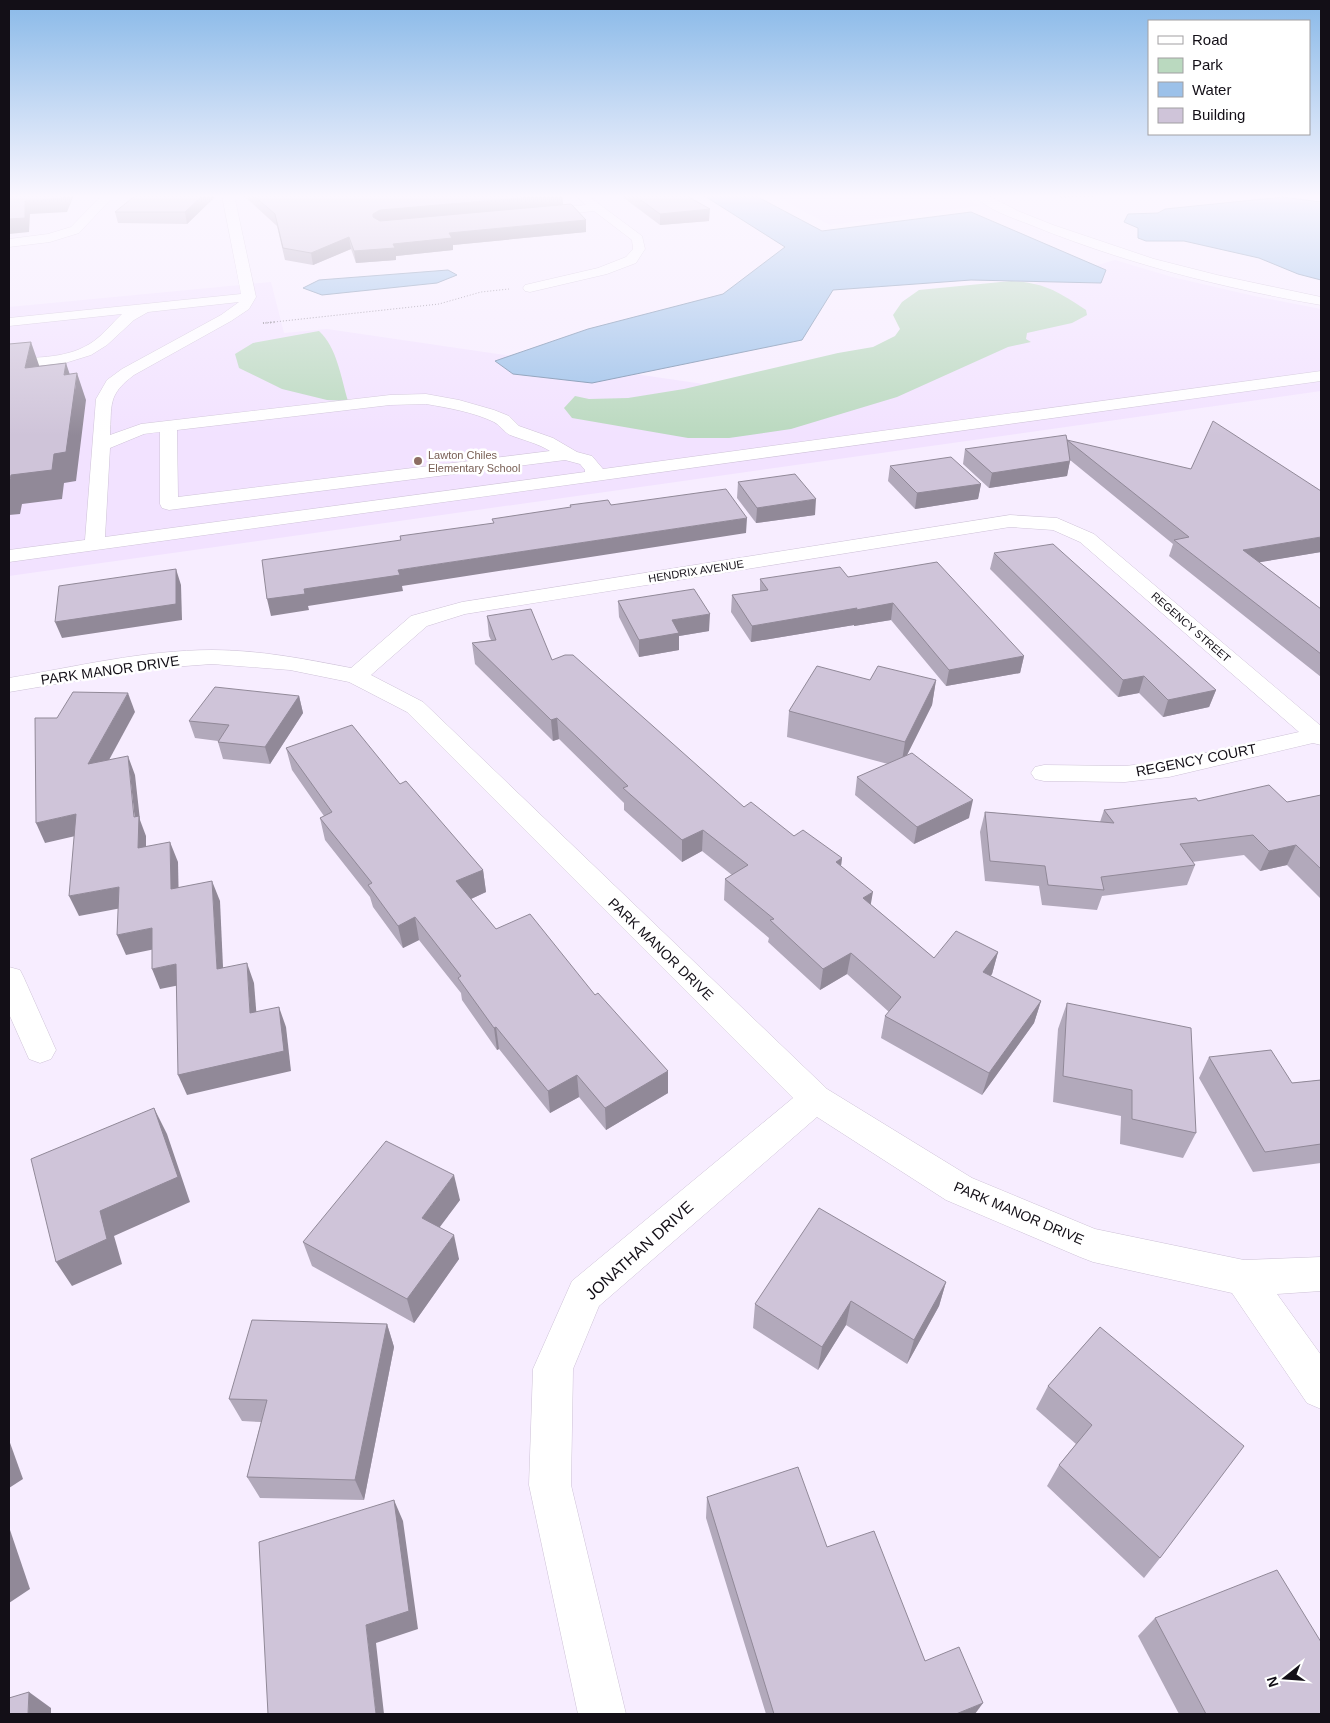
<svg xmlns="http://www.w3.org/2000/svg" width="1330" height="1723" viewBox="0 0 1330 1723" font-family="Arial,sans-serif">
<rect width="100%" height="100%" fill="#f7edff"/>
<g fill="#f2e2ff">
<polygon points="773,195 960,195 980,206 830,225"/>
<polygon points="1115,260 1172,277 1254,296 1321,309 1321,391 9,576 9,307 271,282 284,333 327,329 724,387 950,332 1019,288"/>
</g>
<g fill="#bad9bf">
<path d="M1011 281C1046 283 1058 292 1086 310L1087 315 1072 323 1027 333 1026 339 1031 342 1008 347 897 397 791 429 729 438H688L572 418 564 408 575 396 589 399 628 398 684 389 838 353 873 347 895 336 900 329 893 315 902 302 919 290Z"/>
<path d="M319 331C337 347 341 378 348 401L327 400 282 389 239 368 235 354 253 343Z"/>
</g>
<g fill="#9cc1e9" stroke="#738caa">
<polygon points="703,195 754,195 822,231 971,212 1106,270 1101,283 971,280 833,290 802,340 592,383 513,374 495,361 588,329 723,294 785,247"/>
<polygon points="1283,197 1321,202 1321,280 1298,274 1259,258 1184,241 1146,241 1138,238 1138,228 1124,222 1128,214 1158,213 1165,209"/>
<polygon points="448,270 457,275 437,283 322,295 303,288 319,280"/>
</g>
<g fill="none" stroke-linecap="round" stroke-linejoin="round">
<defs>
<g id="minor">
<polygon points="101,195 111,195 112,198 79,233 50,242 9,247 9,239 48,234 71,227 100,197"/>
<path d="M222 195H234L256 297 249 309 231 321 134 375C107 395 112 405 110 435L141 424 390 395 426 394 459 400 494 410 509 416 519 426 553 438 577 452 592 456 603 469 1321 371V381L9 562V550L85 540 96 399 107 380 122 369 221 315 239 302 148 312 134 320 107 345 91 355 65 363 9 369V359C38 357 69 359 94 341 105 333 112 323 122 314L9 326V318L241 294ZM426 404C449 408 473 412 494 422 500 425 504 432 510 435 523 440 537 443 550 451L178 497 177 430 390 405ZM160 432V504L162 508 169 510 565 460 580 464 585 470V472L105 537 110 448 144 434Z"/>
<polygon points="579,195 587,195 642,236 645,249 636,263 607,274 530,292 525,291 523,288 525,285 598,268 626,257 633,249 632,240 594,211 539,217 533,213 539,209 586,205 577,197"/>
<path d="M974 195H987L1018 211 1053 225 1154 259 1217 275 1321 297V305C1223 288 1124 263 1031 225 1013 218 987 210 974 195Z"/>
<path d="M1010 515 1057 518 1094 534 1321 726V745L1313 743 1169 777 1125 782 1044 781 1035 779 1031 773 1035 767 1044 765 1125 766 1169 761 1299 732 1080 542 1053 530 1010 527 465 614 427 626 371 675 423 702 827 1089 972 1178 1095 1229 1244 1260 1321 1257V1291L1277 1294 1321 1355V1409L1307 1403 1232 1293 1093 1262 1080 1257 946 1200 817 1117 599 1306 573 1369 571 1485 626 1714H578L529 1485 533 1369 572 1281 793 1098 407 712 349 682 290 670 212 664 145 669 9 692V678C75 667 144 650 212 650 259 650 305 659 351 668L411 616 462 602Z"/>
<polygon points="9,967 20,970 24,978 56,1050 51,1059 40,1063 29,1059 9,1014"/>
</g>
</defs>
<use href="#minor" stroke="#cec2d7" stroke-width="1"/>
<polyline stroke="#857e8b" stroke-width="1" stroke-dasharray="1 2" stroke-linecap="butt" points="265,323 439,304 481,292 509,289"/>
<polyline stroke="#857e8b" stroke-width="2" stroke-dasharray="1 2.5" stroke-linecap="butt" points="263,323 276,322"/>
<use href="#minor" fill="#fff" fill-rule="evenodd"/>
</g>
<g fill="#b2a9bb">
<polygon points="217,195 187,224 118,223 115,212"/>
<polygon points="243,195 563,195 563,204 586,220 586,232 453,245 453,250 396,256 396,260 356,263 351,249 313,265 285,260 277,226"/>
<polygon points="620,195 685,195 709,221 660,225"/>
<polygon points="1055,195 1121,195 1062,198"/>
<polygon points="1067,440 1321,552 1259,562 1321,609 1321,677 1169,556 1173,544 1070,460 1067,476 989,488 963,464 965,449"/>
<polygon points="890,466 981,484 978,499 915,509 888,481"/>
<polygon points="738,482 815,515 756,523 737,498"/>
<polygon points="994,553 1216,690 1209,707 1163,717 1139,693 1118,697 990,569"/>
<polygon points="848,577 1024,656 1020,673 946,686 891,620 854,626 854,625 751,642 731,612 732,595 760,591 760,579"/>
<polygon points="618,601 709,631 679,636 679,650 639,657 619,617"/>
<polygon points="487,616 552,660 744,807 794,836 842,858 841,866 871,905 934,958 998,952 992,974 990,976 1041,1001 1034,1023 982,1095 881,1038 885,1016 889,1012 847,974 820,990 768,942 769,938 724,900 725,879 732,875 702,851 682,862 624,810 624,803 559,739 553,741 475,664 472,643 491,640 489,636"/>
<polygon points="870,680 936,680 932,705 907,755 969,818 914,844 855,795 857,777 888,764 787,737 789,711"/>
<polygon points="299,696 303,713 270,764 223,759 218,742 218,741 195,738 189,721"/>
<polygon points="286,748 400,784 483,870 486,892 471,899 496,929 595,995 668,1071 668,1093 606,1130 579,1097 550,1113 499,1049 497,1050 462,1000 461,993 419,940 403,948 373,907 370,897 325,840 320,818 324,816 292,770"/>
<polygon points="1321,795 1321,899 1287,865 1260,871 1244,855 1192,862 1195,865 1187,885 1102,896 1097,910 1042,905 1039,886 985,881 980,832 985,812 1100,822 1104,810 1198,801 1287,802"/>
<polygon points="1067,1003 1196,1133 1183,1158 1120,1144 1121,1116 1053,1102 1058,1029"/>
<polygon points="1209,1057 1292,1083 1321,1080 1321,1163 1253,1172 1199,1078"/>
<polygon points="460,1200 439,1227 459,1259 414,1323 312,1266 303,1242"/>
<polygon points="946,1282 939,1306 907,1364 846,1325 818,1370 753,1328 755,1304"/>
<polygon points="387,1324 394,1347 364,1500 260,1498 247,1477 261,1422 242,1421 229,1399"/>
<polygon points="1100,1327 1160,1558 1144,1578 1047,1486 1059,1465 1076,1444 1036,1409 1048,1386"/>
<polygon points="707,1497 827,1547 925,1661 975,1714 766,1714 706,1518"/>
<polygon points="1155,1618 1321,1714 1179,1714 1138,1636"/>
</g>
<g fill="#918998">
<polygon points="65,195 74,195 67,212 30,214 29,232 9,234 9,219 25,201"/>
<polygon points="203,195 217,195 187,224 185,212"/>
<polygon points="555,195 563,195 563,205 375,229 373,214 380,210"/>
<polygon points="710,209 709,221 660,225 660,214"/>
<polygon points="586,220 586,232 453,245 453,250 396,256 396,260 356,263 354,251 449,233"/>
<polygon points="349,237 351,249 313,265 311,253"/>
<polygon points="31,342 40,368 25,368"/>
<polygon points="66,363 75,390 77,373 86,400 76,481 64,483 62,499 22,504 20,514 9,515 9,484 11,475 64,375"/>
<polygon points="1070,461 1067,476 989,488 992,473"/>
<polygon points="981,484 978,499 915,509 917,493"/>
<polygon points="816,499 815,515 756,523 757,508"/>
<polygon points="747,518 746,533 402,586 403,591 308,606 309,610 271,616 267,599 304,589 398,570"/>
<polygon points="1321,537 1321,552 1237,566 1243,550"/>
<polygon points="176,569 181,585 182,620 62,638 55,622"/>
<polygon points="893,603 891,620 854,626 854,625 751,642 752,626 857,608"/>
<polygon points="710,614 709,631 679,636 679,650 639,657 639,640 672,620"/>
<polygon points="1024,656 1020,673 946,686 949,670"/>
<polygon points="1144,676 1139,693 1118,697 1123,680"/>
<polygon points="936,680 932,705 901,767 905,742"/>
<polygon points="1216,690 1209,707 1163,717 1168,700"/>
<polygon points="128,693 135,712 96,784 88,764"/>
<polygon points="299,696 303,713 270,764 265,747"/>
<polygon points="557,718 559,739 553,741 551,720"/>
<polygon points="128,756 135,775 140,820 146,836 146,868 138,848"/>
<polygon points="973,800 969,818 914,844 917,827"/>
<polygon points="76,814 84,834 45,843 36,823"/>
<polygon points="703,830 702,851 682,862 682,840"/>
<polygon points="170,842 178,862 179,910 171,889"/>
<polygon points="1296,845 1287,865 1260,871 1269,851"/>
<polygon points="842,858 839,880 836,862"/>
<polygon points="483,870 486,892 460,904 456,881"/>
<polygon points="212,881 220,901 224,989 217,969"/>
<polygon points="119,887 127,907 79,916 69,896"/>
<polygon points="873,892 869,914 863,898"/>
<polygon points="415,917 419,940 403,948 398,926"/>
<polygon points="152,928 160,948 126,955 117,935"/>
<polygon points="998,952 992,974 977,993 983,972"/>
<polygon points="851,953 847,974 820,990 823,969"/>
<polygon points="247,963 254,983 258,1033 250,1013"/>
<polygon points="176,964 185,984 160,989 152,969"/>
<polygon points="1041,1001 1034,1023 982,1095 989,1073"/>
<polygon points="279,1007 286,1027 291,1071 187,1095 178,1075"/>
<polygon points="496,1027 499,1049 497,1050 494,1028"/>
<polygon points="668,1071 668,1093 606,1130 605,1108"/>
<polygon points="577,1075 579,1097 550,1113 548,1091"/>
<polygon points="154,1108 167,1134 190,1202 114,1236 122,1264 72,1286 56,1262"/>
<polygon points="454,1175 460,1200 428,1243 422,1218"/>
<polygon points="454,1235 459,1259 414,1323 407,1299"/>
<polygon points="946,1282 939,1306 907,1364 914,1340"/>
<polygon points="851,1301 846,1325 818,1370 822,1347"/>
<polygon points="387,1324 394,1347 364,1500 355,1480"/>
<polygon points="9,1440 23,1479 9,1488"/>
<polygon points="394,1500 403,1521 418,1629 376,1643 384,1714 376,1714 366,1625"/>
<polygon points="9,1527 30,1589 9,1603"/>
<polygon points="29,1692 51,1708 51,1714 28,1714"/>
<polygon points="983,1703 975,1714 956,1714"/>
</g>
<g fill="#cfc4d9" stroke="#918998">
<polygon points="9,195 65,195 63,198 25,201 25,218 9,219"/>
<polygon points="136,195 203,195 185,212 115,212"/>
<polygon points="253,195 555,195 380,210 373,214 373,217 380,221 571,204 586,220 449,233 452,238 393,244 395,248 354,251 349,237 311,253 283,248 275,214"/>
<polygon points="634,195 685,195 710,209 660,214"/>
<polygon points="31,342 25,368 66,363 64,375 77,373 66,452 54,454 52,470 11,475 9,484 9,344"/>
<polygon points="1213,421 1321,491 1321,537 1243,550 1321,609 1321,654 1174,540 1189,537 1067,440 1070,461 992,473 965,449 1066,435 1067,440 1191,469"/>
<polygon points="951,457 981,484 917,493 890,466"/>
<polygon points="795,474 816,499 757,508 738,482"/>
<polygon points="726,489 747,518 398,570 400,575 304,589 305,594 267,599 262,560 401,540 400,536 494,523 492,519 571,507 570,505 608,500 611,505"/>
<polygon points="1053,544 1216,690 1168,700 1144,676 1123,680 994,553"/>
<polygon points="937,562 1024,656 949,670 893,603 856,610 857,608 752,626 732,595 768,590 760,579 840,567 848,577"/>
<polygon points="176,569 176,604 55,622 59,586"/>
<polygon points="694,589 710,614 672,620 679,633 639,640 618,601"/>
<polygon points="531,609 552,660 565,655 573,655 744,807 751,802 794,836 803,830 842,858 836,862 873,892 863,898 934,958 956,931 998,952 983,972 1041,1001 989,1073 885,1016 901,997 851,953 823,969 770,920 774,919 725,879 748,865 703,830 682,840 623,788 628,786 557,718 551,720 472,643 496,640 487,616"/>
<polygon points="817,666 870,680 878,666 936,680 905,742 789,711"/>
<polygon points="215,687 299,696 265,747 218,742 229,725 189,721"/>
<polygon points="73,692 128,693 88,764 128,756 134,817 139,816 138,848 170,842 171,889 212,881 217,969 247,963 250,1013 279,1007 284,1051 178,1075 176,964 152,969 152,928 117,935 119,887 69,896 76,814 36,823 35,718 57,718"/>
<polygon points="352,725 400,784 406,781 483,870 456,881 496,929 530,914 595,995 598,993 668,1071 605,1108 577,1075 548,1091 496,1027 494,1028 458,978 461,976 415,917 398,926 368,885 372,883 320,818 332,812 286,748"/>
<polygon points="912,753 973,800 917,827 857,777"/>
<polygon points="1269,785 1287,802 1321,795 1321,869 1296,845 1269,851 1253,835 1180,844 1195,865 1101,877 1104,890 1048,885 1045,866 990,861 985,812 1114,823 1104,810 1196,798 1198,801"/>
<polygon points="1067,1003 1191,1028 1196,1133 1132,1119 1132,1090 1063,1076"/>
<polygon points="1271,1050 1292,1083 1321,1080 1321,1144 1265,1152 1209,1057"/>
<polygon points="154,1108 178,1177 100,1211 107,1239 56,1262 31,1159"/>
<polygon points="386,1141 454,1175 422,1218 454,1235 407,1299 303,1242"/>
<polygon points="819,1208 946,1282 914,1340 851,1301 822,1347 755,1304"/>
<polygon points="252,1320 387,1324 355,1480 247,1477 267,1400 229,1399"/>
<polygon points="1100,1327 1244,1446 1160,1558 1059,1465 1092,1425 1048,1386"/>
<polygon points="798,1467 827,1547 874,1531 925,1661 959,1647 983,1703 956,1714 774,1714 707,1497"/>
<polygon points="394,1500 409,1611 366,1625 376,1714 268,1714 259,1542"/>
<polygon points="1277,1570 1321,1642 1321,1714 1206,1714 1155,1618"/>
<polygon points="29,1692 28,1714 9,1714 9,1698"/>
</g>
<linearGradient id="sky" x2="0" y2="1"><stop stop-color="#89b9e8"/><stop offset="0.45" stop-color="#fbf7ff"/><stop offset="1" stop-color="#fbf7ff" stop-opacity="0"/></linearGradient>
<rect width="1330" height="436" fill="url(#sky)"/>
<circle fill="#8d6e63" stroke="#fff" stroke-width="2" cx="418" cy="461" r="5"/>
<g text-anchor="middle" stroke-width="5" stroke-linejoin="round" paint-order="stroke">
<g font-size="11" fill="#785e54" stroke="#fff" text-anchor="start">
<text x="428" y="459">Lawton Chiles<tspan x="428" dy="13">Elementary School</tspan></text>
</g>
<g font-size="11" fill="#130f17" stroke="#fff">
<text transform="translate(696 571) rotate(-9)" y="4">HENDRIX AVENUE</text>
<text transform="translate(1191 627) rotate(41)" y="4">REGENCY STREET</text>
</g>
<g font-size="14" fill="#130f17" stroke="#fff">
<text transform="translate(110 670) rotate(-8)" y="5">PARK MANOR DRIVE</text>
<text transform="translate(1196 760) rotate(-11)" y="5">REGENCY COURT</text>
<text transform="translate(661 949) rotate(44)" y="5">PARK MANOR DRIVE</text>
<text transform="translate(1019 1213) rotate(23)" y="5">PARK MANOR DRIVE</text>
</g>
<g font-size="16" fill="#130f17" stroke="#fff">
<text transform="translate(639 1250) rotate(-42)" y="6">JONATHAN DRIVE</text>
</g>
</g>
<rect width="1330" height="1723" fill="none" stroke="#130f17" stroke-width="20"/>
<rect x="1148" y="20" width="162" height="115" fill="#ffffff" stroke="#a19fa2"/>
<rect x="1158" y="36" width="25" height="8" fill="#ffffff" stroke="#a19fa2"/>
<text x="1192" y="45" font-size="15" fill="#130f17">Road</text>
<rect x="1158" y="58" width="25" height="15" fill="#bad9bf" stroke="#a19fa2"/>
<text x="1192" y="70" font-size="15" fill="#130f17">Park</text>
<rect x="1158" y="82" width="25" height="15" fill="#9cc1e9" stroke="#a19fa2"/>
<text x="1192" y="95" font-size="15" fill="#130f17">Water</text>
<rect x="1158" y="108" width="25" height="15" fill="#cfc4d9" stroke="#a19fa2"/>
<text x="1192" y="120" font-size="15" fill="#130f17">Building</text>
<g transform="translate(1285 1678) rotate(253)" stroke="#ffffff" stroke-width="4" paint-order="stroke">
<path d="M0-4L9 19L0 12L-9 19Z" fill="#130f17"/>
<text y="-8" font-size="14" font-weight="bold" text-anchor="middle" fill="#130f17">N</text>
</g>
</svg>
